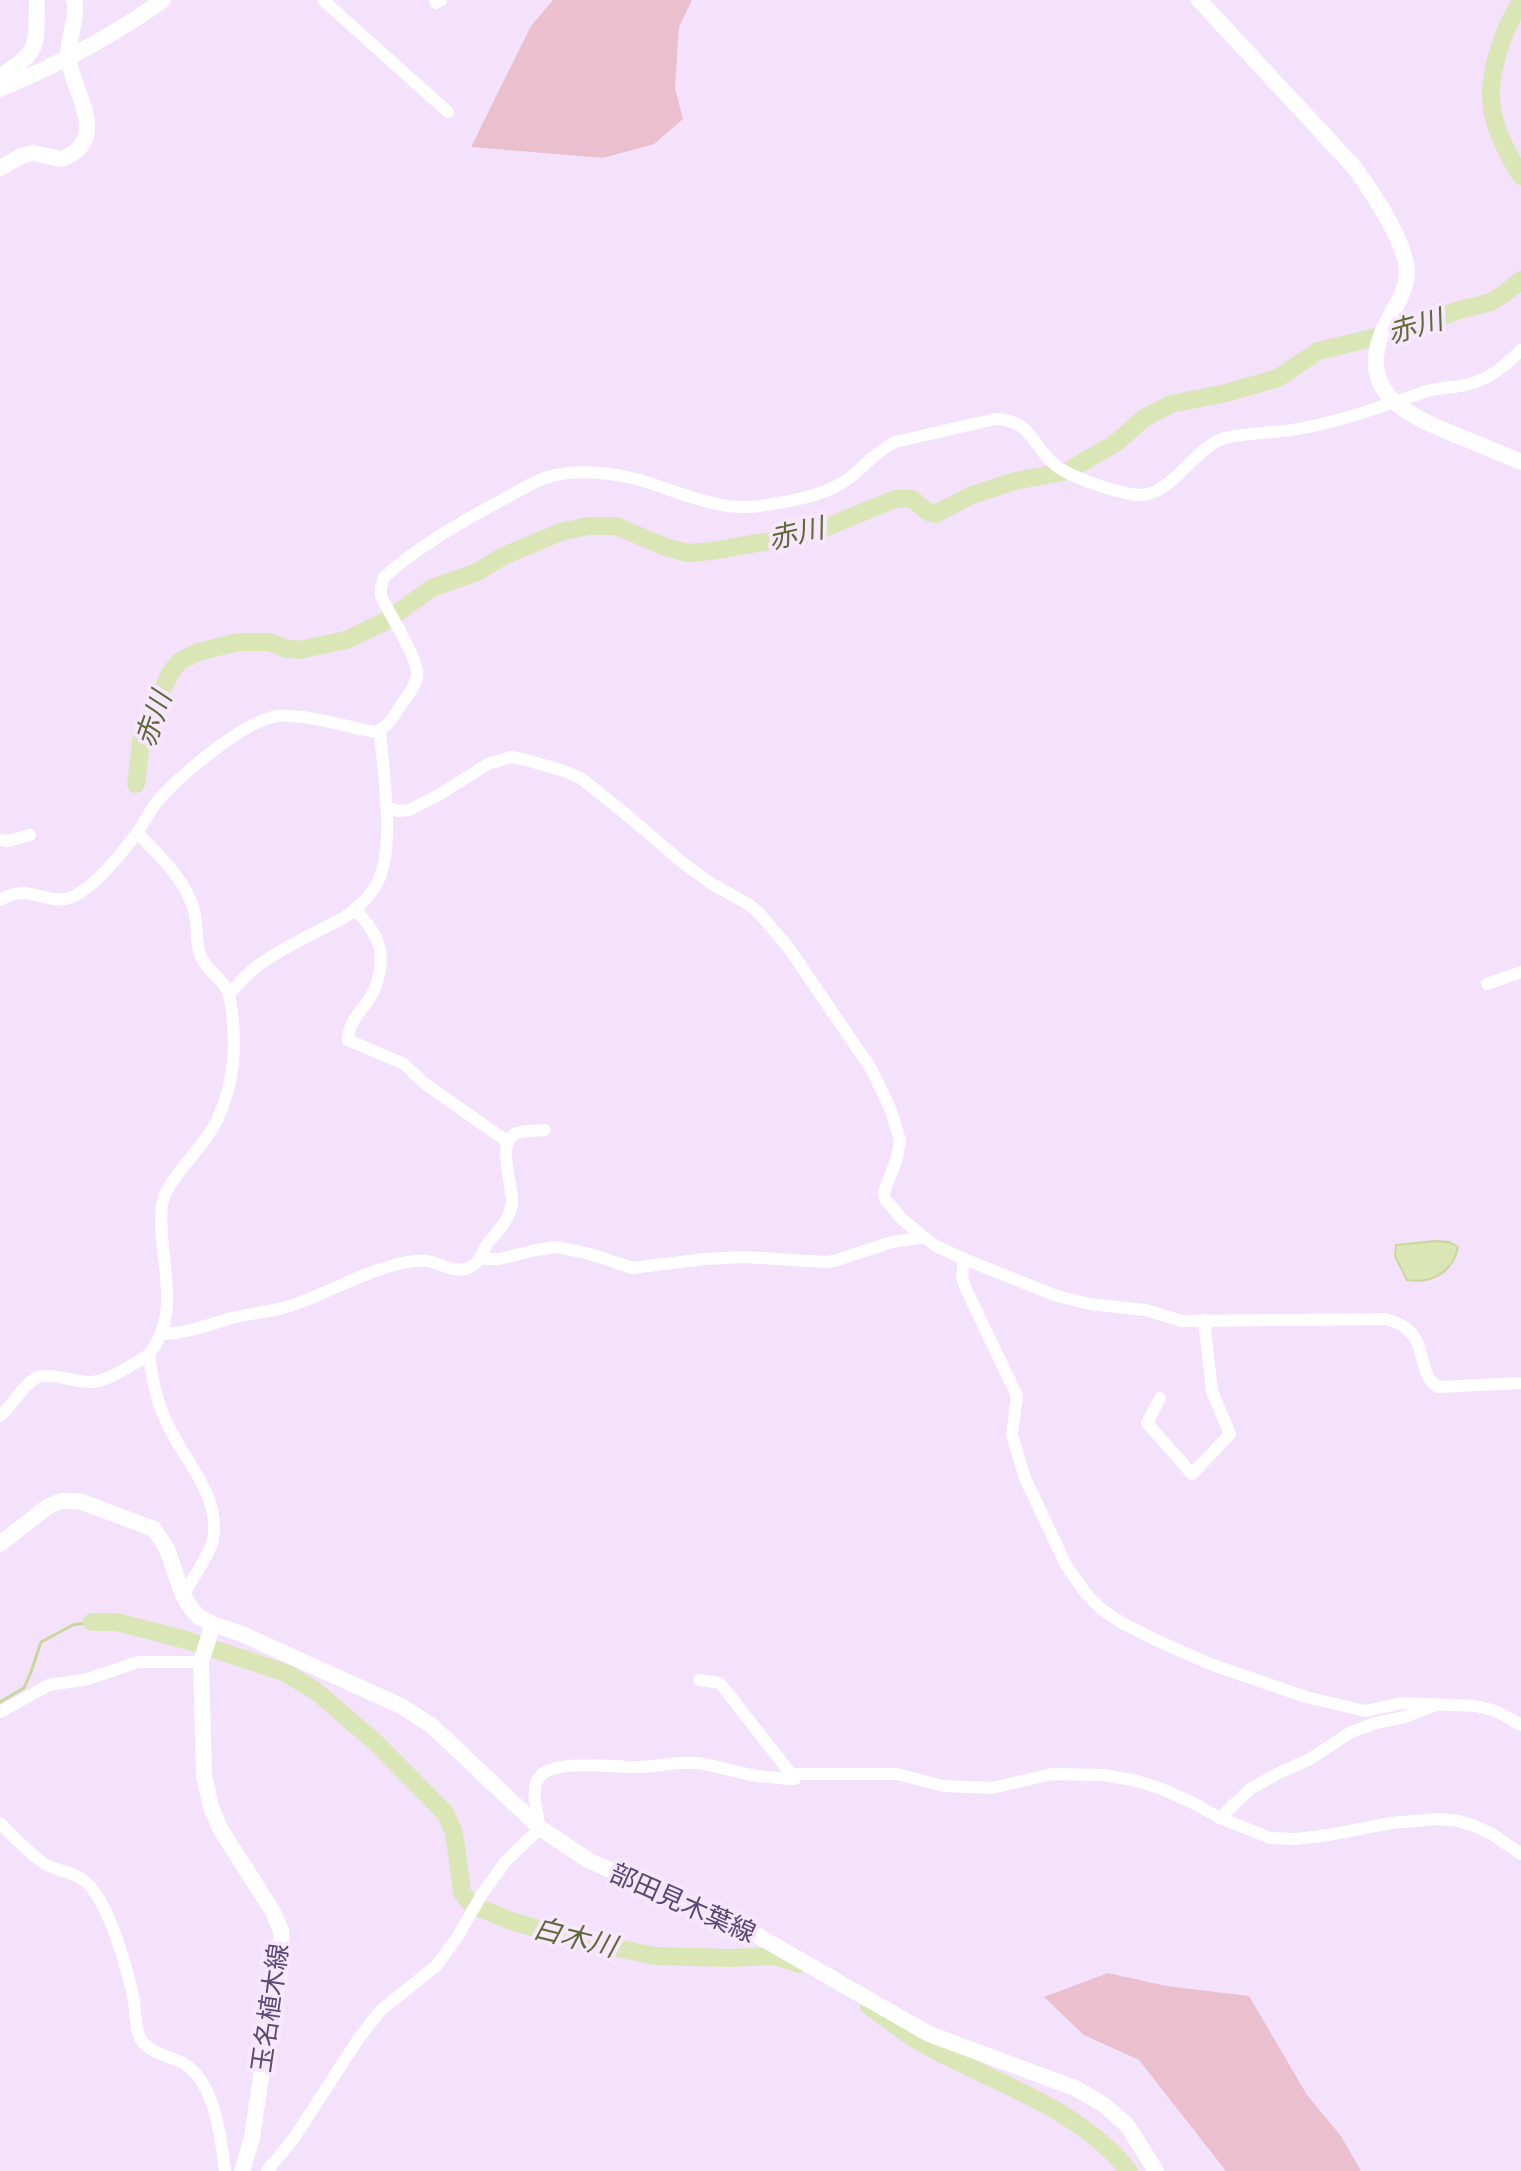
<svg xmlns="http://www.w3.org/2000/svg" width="1521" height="2171" viewBox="0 0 1521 2171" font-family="Barlow,'Noto Sans JP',sans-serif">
<rect width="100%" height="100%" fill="#f4e1fc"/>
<g fill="#eac0ce">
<polygon points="553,0 692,0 679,27 675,88 683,119 654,144 603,158 471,147 531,26"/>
<polygon points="1108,1973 1166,1986 1249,1996 1307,2095 1341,2136 1361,2171 1226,2171 1139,2060 1084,2035 1044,1997"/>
</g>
<path fill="#dbe6b6" stroke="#cad79c" stroke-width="2" d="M1435 1241 1449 1242 1458 1247C1453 1272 1432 1284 1407 1280L1395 1256 1396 1245Z"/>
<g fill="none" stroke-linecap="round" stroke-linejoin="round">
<polyline stroke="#cad79c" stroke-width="3" points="0,1702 24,1688 31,1672 41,1642 73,1625 92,1622"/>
<g stroke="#dbe6b6" stroke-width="18">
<path d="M1521 2C1502 31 1485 80 1493 114 1498 137 1509 157 1521 176"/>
<polyline points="136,784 142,734 170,673 180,661 198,652 238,642 270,642 284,648 299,650 346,640 384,622 432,588 477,572 503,556 561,532 588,526 616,526 668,548 688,553 712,551 810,534 895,499 912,499 928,512 935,514 972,495 1015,481 1068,471 1117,442 1144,418 1171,404 1226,393 1278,378 1318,351 1410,329 1456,311 1491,302 1505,293 1521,280"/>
<polyline points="92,1622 117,1622 186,1640 286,1673 317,1692 375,1742 445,1813 453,1830 456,1846 462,1893 472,1905 514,1922 578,1940 655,1956 729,1958 774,1956 799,1964"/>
<path d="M869 2006C887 2019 905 2034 925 2045 994 2083 1078 2107 1129 2171"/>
</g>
<g stroke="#fff" stroke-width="12">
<polyline points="323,0 448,112"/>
<polyline points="435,0 436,3 441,0"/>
<polyline points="386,807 398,811 409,810 437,796 488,764 511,757 526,760 564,771 582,779 628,816 683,863 712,884 748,904 759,913 788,947 872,1070 890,1108 900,1140 897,1158 884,1192 885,1199 902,1219 924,1237"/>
<polyline points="0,840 8,841 30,835"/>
<path d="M0 900C7 896 15 893 23 893 43 894 57 906 76 895 100 881 120 856 136 834 143 824 149 813 156 803 176 778 247 718 279 716 306 714 348 727 375 732 388 728 394 716 401 705 407 697 415 687 417 677 421 662 389 614 381 596V587L384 577C419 546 461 522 502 500 516 493 530 483 545 478 574 469 607 472 636 479 676 490 717 512 760 506 786 502 819 497 842 483 862 471 871 454 895 442L995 419C1033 421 1030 443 1054 464 1068 477 1120 494 1139 495 1173 496 1196 443 1229 437 1255 432 1282 433 1308 427 1347 419 1386 405 1424 392 1436 388 1448 388 1460 386 1486 382 1503 368 1521 350"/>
<path d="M355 909C363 918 373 929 377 940 385 958 379 985 368 1001 359 1013 348 1024 348 1040L404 1064 424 1083 508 1142"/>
<polyline points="1487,984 1521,972"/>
<path d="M229 994C239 984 248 972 260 964 285 946 314 934 341 919 355 912 373 894 379 879 395 842 383 772 380 731"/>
<path d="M480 1259H499L536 1250 557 1247 590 1254 632 1268 705 1259 744 1257 825 1262 834 1261 892 1242 924 1237 936 1246 964 1259 1057 1296 1090 1304 1145 1310 1182 1321 1385 1319C1435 1331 1412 1371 1438 1387L1521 1383"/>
<polyline points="964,1259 962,1277 966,1289 1017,1396 1012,1435 1025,1478 1066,1565 1084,1591 1101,1609 1122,1623 1158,1641 1210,1664 1306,1697 1365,1711 1402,1703 1476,1706 1496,1711 1521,1725"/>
<path d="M160 1334C183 1334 203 1327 225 1320 246 1313 269 1313 290 1306 327 1294 360 1273 398 1264 407 1262 419 1259 428 1261 446 1265 462 1279 479 1260 482 1256 484 1249 487 1244 497 1232 510 1220 512 1203 513 1186 496 1143 515 1134 523 1130 536 1131 545 1130"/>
<path d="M149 1355C152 1378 156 1400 166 1421 183 1460 221 1494 213 1540 210 1554 191 1581 183 1595"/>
<polyline points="1160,1398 1147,1423 1192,1474 1230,1434 1212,1391 1204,1320"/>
<path d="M0 1416C13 1406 24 1382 38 1377 51 1372 76 1383 91 1382 105 1381 118 1373 130 1366 136 1362 146 1358 150 1353 184 1309 156 1254 162 1205 165 1180 205 1147 217 1120 233 1086 237 1051 232 1014 231 1006 231 998 227 990 221 978 207 970 201 957 195 943 198 925 194 910 185 879 159 855 137 833"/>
<polyline points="699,1680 720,1683 791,1774"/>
<polyline points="0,1712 49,1685 88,1679 138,1662 201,1662"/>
<polyline points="791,1774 897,1774 943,1786 992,1788 1052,1774 1104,1775 1137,1781 1162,1789 1193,1803 1220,1818 1270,1838 1296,1839 1329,1835 1391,1823 1438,1819 1459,1821 1477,1827 1492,1834 1521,1854"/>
<polyline points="1220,1818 1250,1789 1281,1772 1310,1759 1351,1732 1376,1723 1405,1717 1433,1706"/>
<path d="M0 1823C14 1837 28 1853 45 1864 59 1872 77 1872 88 1884 110 1907 126 1965 133 1996 136 2009 134 2026 140 2038 147 2052 168 2056 181 2062 215 2079 221 2138 225 2171"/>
<path d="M267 2171 294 2138 359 2038 380 2011 436 1966 458 1936 482 1894 506 1861 540 1828C538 1815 531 1793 537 1780 549 1757 615 1768 637 1767 658 1767 677 1761 698 1763 718 1766 738 1773 758 1776 770 1778 783 1778 795 1779L791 1774"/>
</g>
<g stroke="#fff" stroke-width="16">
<path d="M1199 0 1354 167C1372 192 1405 239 1407 271 1407 296 1387 316 1380 339 1360 397 1415 418 1458 436 1479 444 1500 453 1521 462"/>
<path d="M0 76C43 51 35 44 37 0"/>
<path d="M0 89C57 65 112 37 163 0"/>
<path d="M0 168 23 155 33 153 61 159C111 141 75 95 69 62 65 42 79 20 74 0"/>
<polyline points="0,1544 47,1507 61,1501 79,1501 154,1529 167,1549 183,1595 191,1608 199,1617 213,1624 242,1634 401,1706 431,1725 540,1828 588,1860 758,1936 929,2034 1075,2088 1104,2105 1127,2125 1156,2171"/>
<polyline points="213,1624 201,1662 204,1775 211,1807 221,1830 273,1912 281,1930 282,1960 265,2049 252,2138 242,2171"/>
</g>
</g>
<g text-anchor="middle" stroke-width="8" stroke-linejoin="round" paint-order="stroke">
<g font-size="26" fill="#5a4873" stroke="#f7e7ff">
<text transform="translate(683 1903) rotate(24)" y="9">部田見木葉線</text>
<text transform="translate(270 2008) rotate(-82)" y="9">玉名植木線</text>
</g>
<g font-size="28" font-style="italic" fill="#5f6b36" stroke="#f7e7ff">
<text transform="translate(1415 326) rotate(-16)" y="10">赤川</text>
<text transform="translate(796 533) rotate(-13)" y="10">赤川</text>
<text transform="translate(153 719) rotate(-71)" y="10">赤川</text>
<text transform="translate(575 1937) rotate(14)" y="10">白木川</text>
</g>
</g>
</svg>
